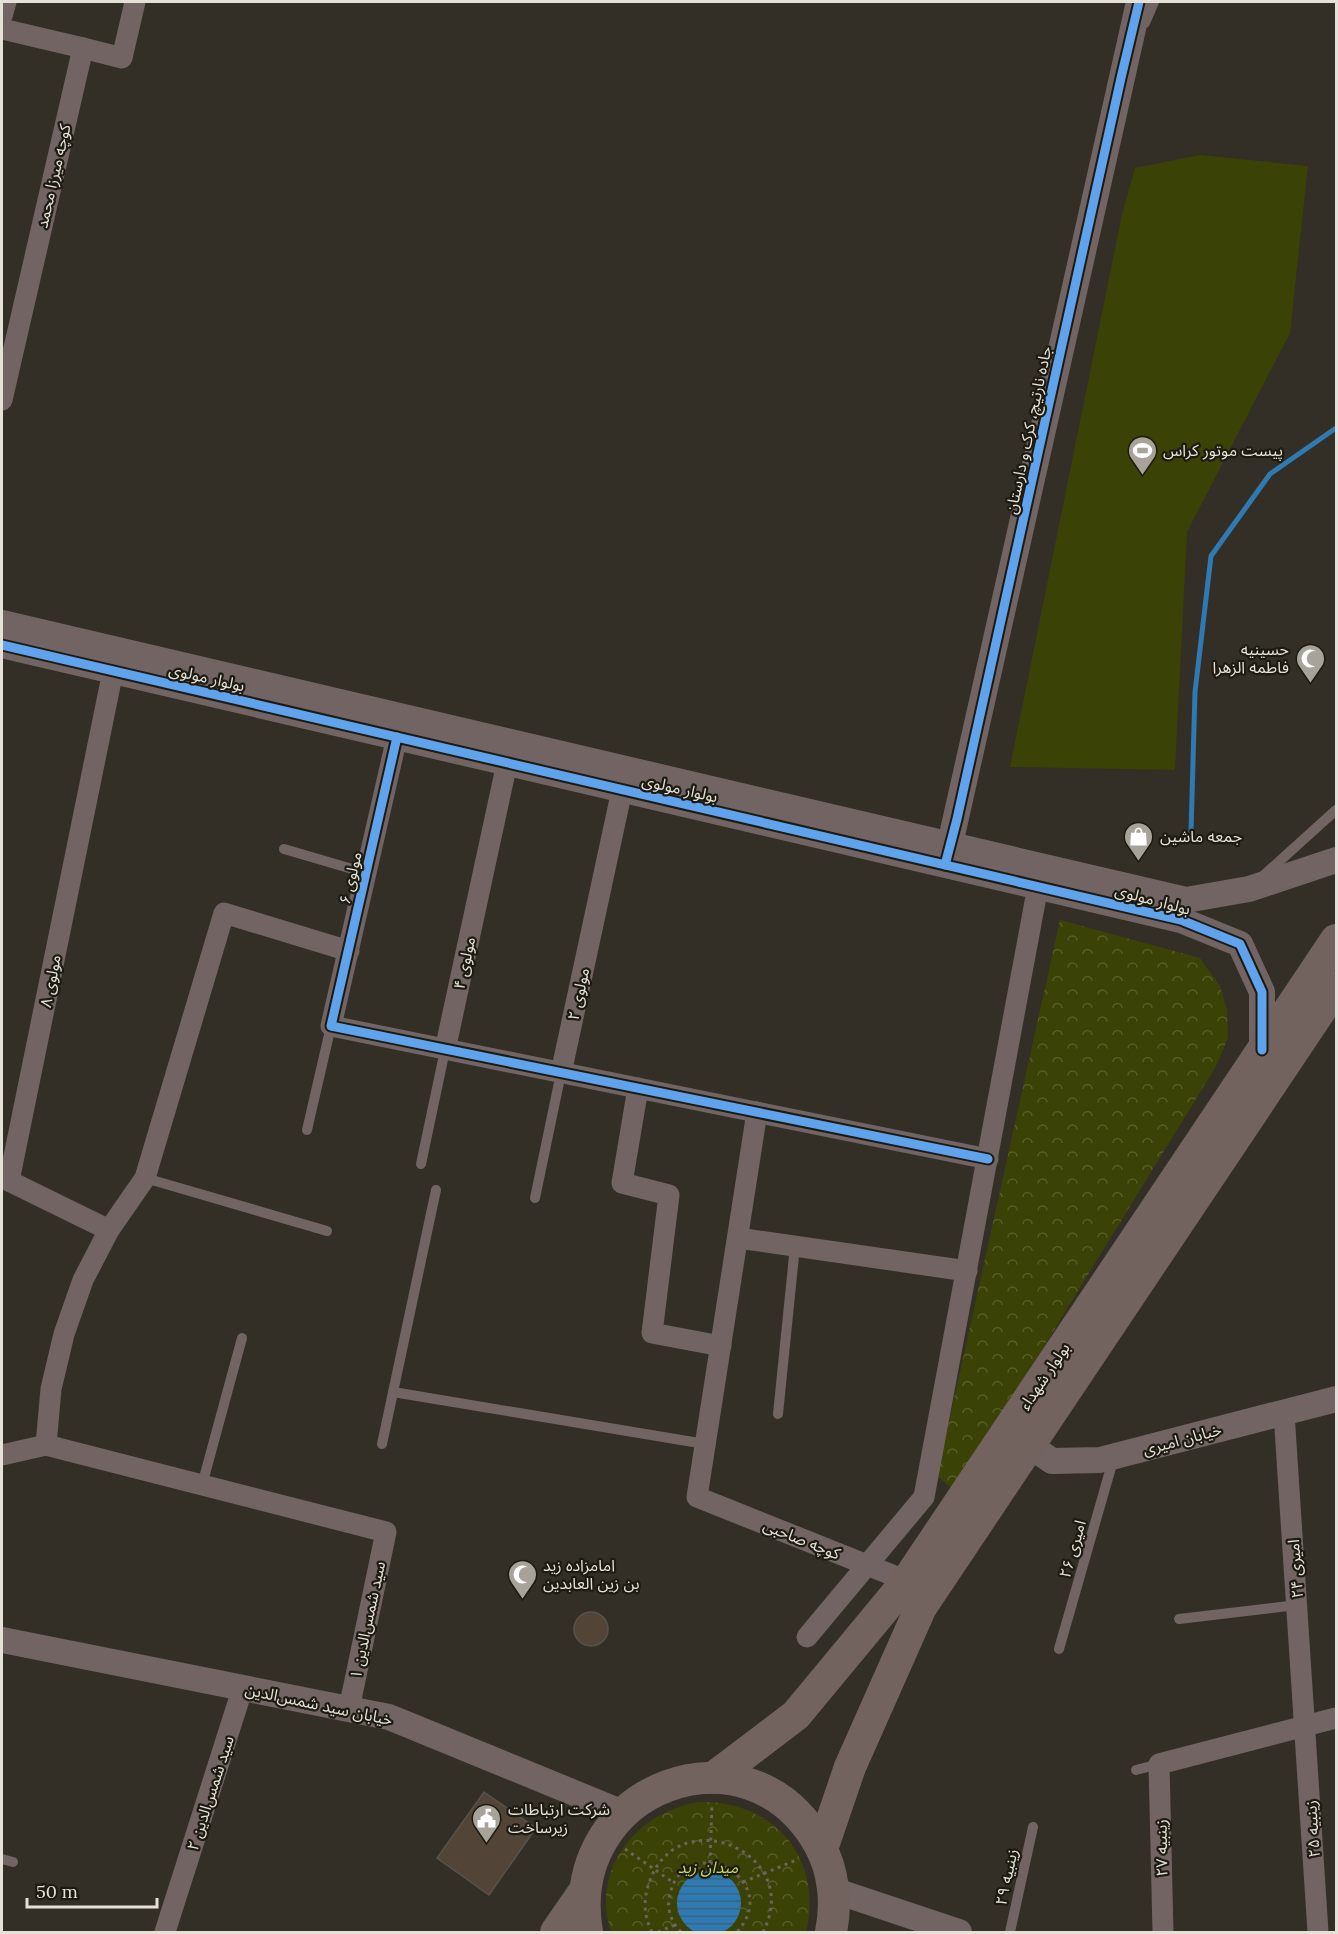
<svg xmlns="http://www.w3.org/2000/svg" width="1338" height="1934" viewBox="0 0 1338 1934" font-family="Lora,'Noto Sans Arabic',serif">
<defs>
<pattern id="park-crowns" width="20" height="18" patternUnits="userSpaceOnUse" patternTransform="scale(1.5)"><rect width="20" height="18" fill="#3b4205"/><path d="M2 6a3 3 0 1 1 6 0M12 15a3 3 0 1 1 6 0" fill="none" stroke="#575d29"/></pattern>
<pattern id="water-rules" width="6" height="5" patternUnits="userSpaceOnUse" patternTransform="scale(1.5)"><rect width="6" height="5" fill="#2f7ab2"/><path d="M0 2.5h6" fill="none" stroke="#386484"/></pattern>
</defs>
<rect width="100%" height="100%" fill="#332f26"/>
<polygon fill="#3b4205" points="1200,155 1308,166 1290,333 1187,532 1175,770 1010,767 1122,214 1135,168"/>
<g fill="url(#park-crowns)">
<polygon points="1060,920 1200,958 1220,986 1227,1010 1228,1038 1215,1068 955,1491 937,1476"/>
<path d="M700 1802C774 1800 824 1860 806 1932H611C590 1868 638 1811 700 1802Z"/>
</g>
<circle fill="url(#water-rules)" cx="709" cy="1903" r="32"/>
<g fill="none" stroke-linecap="round" stroke-linejoin="round">
<polyline stroke="#2f7ab2" stroke-width="5" points="1191,832 1195,692 1211,556 1270,474 1336,428"/>
</g>
<g fill="#524538" stroke="#57524c" stroke-width="1.5">
<circle cx="591" cy="1629" r="17"/>
<polygon points="484,1792 536,1828 489,1895 437,1858"/>
</g>
<g fill="none" stroke-linecap="round" stroke-linejoin="round">
<g stroke="#6c635f" stroke-width="3" stroke-dasharray="3 4.5" stroke-linecap="butt">
<polyline points="625,1849 674,1883"/>
<polyline points="710,1863 712,1803"/>
<polyline points="743,1882 799,1859"/>
<path d="M652 1932C644 1917 643 1899 649 1883 677 1799 805 1852 763 1932"/>
<polyline points="658,1932 675,1925"/>
<path d="M681 1932C671 1922 666 1908 670 1894 685 1829 785 1878 737 1932"/>
</g>
<g stroke="#716462" stroke-width="10">
<polyline points="1145,23 1154,2"/>
<polyline points="284,849 366,873"/>
<polyline points="1263,876 1336,810"/>
<polyline points="307,1130 331,1026"/>
<polyline points="421,1164 445,1050"/>
<polyline points="145,1178 327,1231"/>
<polyline points="535,1198 561,1073"/>
<polyline points="393,1392 705,1444"/>
<polyline points="778,1414 795,1246"/>
<polyline points="382,1444 436,1190"/>
<polyline points="202,1485 242,1338"/>
<polyline points="1179,1619 1297,1605"/>
<polyline points="1059,1649 1114,1457"/>
<polyline points="1136,1770 1159,1764"/>
<polyline points="2,1859 13,1862"/>
<polyline points="1010,1932 1033,1827"/>
</g>
<g stroke="#716462" stroke-width="21">
<polyline points="2,16 6,2"/>
<polyline points="2,29 83,48"/>
<polyline points="2,400 83,48 122,58 135,2"/>
<polyline points="397,737 331,1026 988,1159"/>
<polyline points="445,1050 507,763"/>
<polyline points="561,1073 622,790"/>
<polyline points="638,1088 622,1183 669,1195 652,1333 721,1346"/>
<polyline points="757,1112 697,1497 907,1581"/>
<polyline points="109,1230 9,1181 113,671"/>
<polyline points="738,1238 967,1271"/>
<polyline points="1284,1413 1318,1932"/>
<polyline points="46,1445 51,1389 64,1334 83,1280 109,1230 145,1178 224,913 349,951"/>
<polyline points="2,1455 46,1445 386,1532 349,1709"/>
<polyline points="807,1637 924,1497 1038,886"/>
<polyline points="165,1932 243,1687"/>
<polyline points="1163,1932 1159,1764 1336,1718"/>
</g>
<g stroke="#716462" stroke-width="26">
<polyline points="2,623 1186,900 1249,889 1336,860"/>
<polyline points="2,645 1181,920 1240,944 1262,992 1262,1050"/>
<polyline points="946,862 1139,2"/>
<polyline points="1029,1445 1052,1461 1100,1460 1336,1399"/>
<polyline points="2,1640 389,1717 623,1813"/>
<polyline points="833,1890 959,1932"/>
</g>
<g stroke="#72635e" stroke-width="32">
<polyline points="713,1778 796,1715 907,1581 1336,940"/>
<polyline points="822,1849 850,1767 921,1607 1336,987"/>
<polyline points="556,1932 585,1890"/>
<path d="M587 1932C562 1786 749 1718 819 1844 834 1871 837 1903 831 1932"/>
</g>
<defs>
<g id="cycleway">
<polyline points="2,645 1181,920 1240,944 1262,992 1262,1050"/>
<polyline points="397,737 331,1026 988,1159"/>
<polyline points="945,865 957,819 1121,78 1139,2"/>
</g>
</defs>
<use href="#cycleway" stroke="#1d1a12" stroke-width="13"/>
<use href="#cycleway" stroke="#60a3ed" stroke-width="9"/>
</g>
<defs>
<symbol id="stadium-pin" viewBox="-11 -11 22 30"><path d="M0 17L-7.5 6A9.5 9.5 0 1 1 7.5 6Z" fill="#a7a398" stroke="#1d1a12"/><path d="M0-5a6.5 5 0 1 0 0 10a6.5 5 0 1 0 0-10ZM-3.5-1.8h7v3.6h-7Z" fill="#fff"/></symbol>
<symbol id="mosque-pin" viewBox="-11 -11 22 30"><path d="M0 17L-7.5 6A9.5 9.5 0 1 1 7.5 6Z" fill="#a7a398" stroke="#1d1a12"/><path d="M3.5-4.9A6 6 0 1 0 3.5 4.9A5 5 0 1 1 3.5-4.9Z" fill="#fff"/></symbol>
<symbol id="shop-pin" viewBox="-11 -11 22 30"><path d="M0 17L-7.5 6A9.5 9.5 0 1 1 7.5 6Z" fill="#a7a398" stroke="#1d1a12"/><path d="M-5-2.5h2.3a2.7 3.5 0 0 1 5.4 0H5L5.5 6h-11ZM-1.5-2.5h3a1.5 2.3 0 0 0-3 0Z" fill="#fff"/></symbol>
<symbol id="civic-pin" viewBox="-11 -11 22 30"><path d="M0 17L-7.5 6A9.5 9.5 0 1 1 7.5 6Z" fill="#a7a398" stroke="#1d1a12"/><path d="M-.6-6.5H3V-4.5H.6V-3L4-1V1h2V6H-6V1h2V-1L-.6-3ZM-1.2 2.5V6h2.4V2.5Z" fill="#fff"/></symbol>
</defs>
<g fill-rule="evenodd">
<use href="#stadium-pin" x="1126" y="434" width="33" height="45"/>
<use href="#mosque-pin" x="1294" y="642" width="33" height="45"/>
<use href="#shop-pin" x="1122" y="820" width="33" height="45"/>
<use href="#mosque-pin" x="506" y="1558" width="33" height="45"/>
<use href="#civic-pin" x="470" y="1802" width="33" height="45"/>
</g>
<g text-anchor="middle" stroke-width="4.5" stroke-linejoin="round" paint-order="stroke">
<g font-size="16" fill="#e5e1d6" stroke="#1d1a12">
<text transform="translate(53 176) rotate(-77)" y="6">کوچه میرزا محمد</text>
<text transform="translate(1028 430) rotate(-78)" y="6">جاده نارتیچ، کرک و دارستان</text>
<text transform="translate(207 677) rotate(13)" y="6">بولوار مولوی</text>
<text transform="translate(680 788) rotate(13)" y="6">بولوار مولوی</text>
<text transform="translate(350 878) rotate(-77)" y="6">مولوی ۶</text>
<text transform="translate(1153 899) rotate(15)" y="6">بولوار مولوی</text>
<text transform="translate(464 963) rotate(-78)" y="6">مولوی ۴</text>
<text transform="translate(50 981) rotate(-79)" y="6">مولوی ۸</text>
<text transform="translate(578 994) rotate(-78)" y="6">مولوی ۲</text>
<text transform="translate(1044 1376) rotate(-56)" y="6">بولوار شهداء</text>
<text transform="translate(1182 1439) rotate(-15)" y="6">خیابان امیری</text>
<text transform="translate(802 1539) rotate(22)" y="6">کوچه صاحبی</text>
<text transform="translate(1072 1549) rotate(-74)" y="6">امیری ۲۶</text>
<text transform="translate(1295 1569) rotate(-94)" y="6">امیری ۲۴</text>
<text transform="translate(367 1620) rotate(-78)" y="6">سید شمس‌الدین ۱</text>
<text transform="translate(319 1704) rotate(12)" y="6">خیابان سید شمس‌الدین</text>
<text transform="translate(210 1793) rotate(-72)" y="6">سید شمس‌الدین ۲</text>
<text transform="translate(1312 1829) rotate(-94)" y="6">زینبیه ۲۵</text>
<text transform="translate(1161 1848) rotate(-91)" y="6">زینبیه ۲۷</text>
<text transform="translate(1006 1877) rotate(-78)" y="6">زینبیه ۲۹</text>
</g>
<g font-size="16" fill="#e5e1d6" stroke="#1d1a12" text-anchor="start">
<text x="1163" y="456">پیست موتور کراس</text>
<text x="1289" y="655" text-anchor="end">حسینیه<tspan x="1289" dy="18">فاطمه الزهرا</tspan></text>
<text x="1160" y="842">جمعه ماشین</text>
<text x="543" y="1571">امامزاده زید<tspan x="543" dy="18">بن زین العابدین</tspan></text>
<text x="508" y="1815">شرکت ارتباطات<tspan x="508" dy="18">زیرساخت</tspan></text>
</g>
<g font-size="16" font-style="italic" fill="#c5da59" stroke="#1d1a12">
<text x="708" y="1873">میدان زید</text>
</g>
</g>
<rect width="1338" height="1934" fill="none" stroke="#e5e1d6" stroke-width="6"/>
<path d="M27 1898v9h130v-9" fill="none" stroke="#e5e1d6" stroke-width="3"/>
<text x="36" y="1898" font-size="18" fill="#e5e1d6" stroke="#1d1a12" stroke-width="4.5" paint-order="stroke">50 m</text>
</svg>
